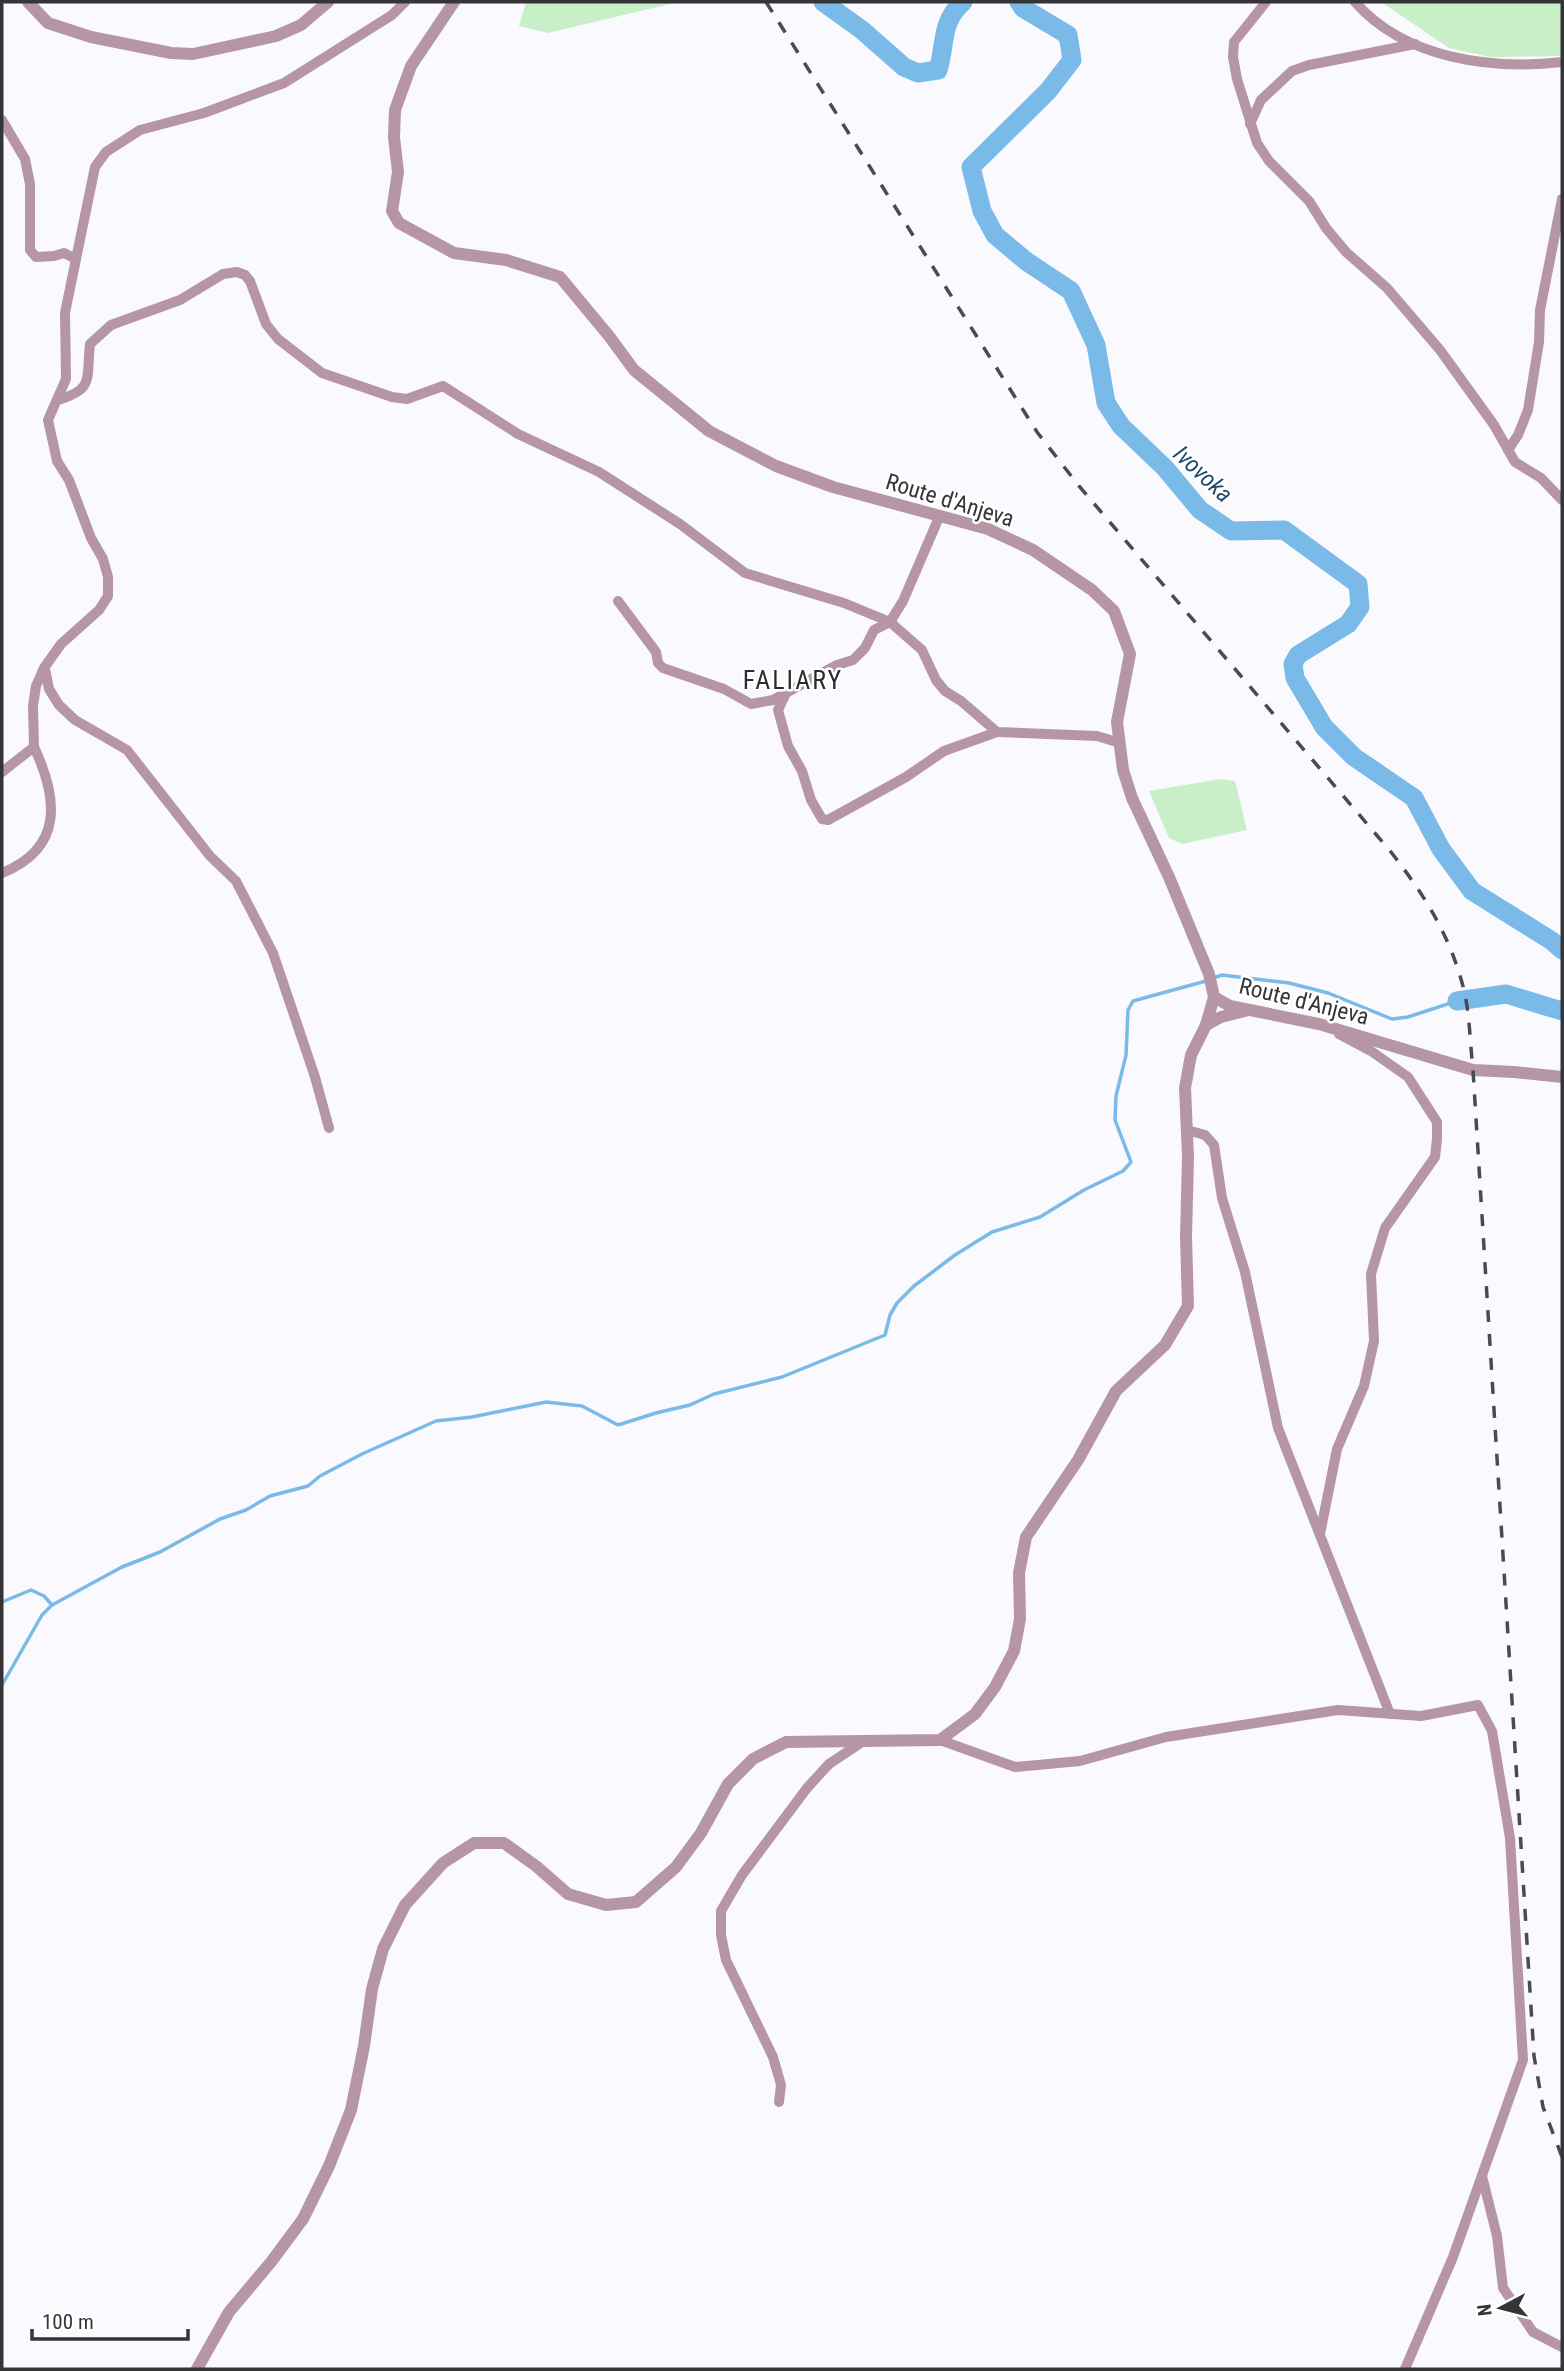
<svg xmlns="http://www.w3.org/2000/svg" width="1564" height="2371" viewBox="0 0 1564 2371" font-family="'Roboto Condensed',sans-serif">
<rect width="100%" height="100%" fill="#fafafe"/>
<g fill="#c8efc7">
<polygon points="526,2 673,2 674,3 548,33 519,26"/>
<polygon points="1385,2 1562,2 1562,56 1490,57 1449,48 1384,4"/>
<polygon points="1220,779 1235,781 1247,830 1182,844 1169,838 1149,791"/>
</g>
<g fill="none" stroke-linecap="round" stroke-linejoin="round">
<g stroke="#7abae9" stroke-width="3.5">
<polyline points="1213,978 1222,975 1289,983 1328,993 1392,1019 1408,1017 1457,1001"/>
<polyline points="2,1602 31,1590 44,1596 52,1605"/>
<polyline points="2,1685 42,1615 52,1605 122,1567 160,1552 220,1519 246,1510 270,1496 308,1486 320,1476 362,1454 436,1421 472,1417 546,1402 582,1406 618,1425 656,1413 690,1405 714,1394 782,1377 885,1335 890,1315 897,1303 914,1286 955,1255 992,1232 1040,1217 1084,1190 1123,1171 1131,1162 1115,1120 1116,1096 1126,1055 1128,1010 1133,1001 1206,981"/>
</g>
<g stroke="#7abae9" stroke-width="19">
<path d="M823 2 862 30 904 67 918 73 938 70C946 45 940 22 963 2"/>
<polyline points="1019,2 1023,8 1068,35 1072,60 1048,91 971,167 982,211 995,235 1026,261 1071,291 1096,345 1106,403 1121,426 1165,468 1200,510 1231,531 1284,530 1358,584 1360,607 1348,624 1298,655 1293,664 1295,678 1324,727 1354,757 1414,798 1441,849 1472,891 1552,941 1562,950"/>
<polyline points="1457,1001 1506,994 1562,1011"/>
</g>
<g stroke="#b696a4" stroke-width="10">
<polyline points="1266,2 1234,42 1233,57 1237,79 1257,143 1269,161 1309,201 1326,228 1346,252 1387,288 1440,350 1494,425 1515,462 1541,478 1562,500"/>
<path d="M1355 2C1405 59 1491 70 1562 62"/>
<polyline points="2,120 25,159 30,184 30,250 36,257 54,256 64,253 76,259 65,313 66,379 48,420 57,461 69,480 91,538 103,559 108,577 108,596 99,610 61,644 44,668 36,686 33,706 34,747 2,772"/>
<polyline points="1250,124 1261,100 1292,71 1309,65 1415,44"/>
<polyline points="76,259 95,167 106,152 140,130 204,113 284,83 392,15 405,2"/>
<path d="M58 400C95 389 86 379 90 344L111 325 180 300 223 274 237 272 245 275 250 281 266 324 278 339 322 373 392 397 407 399 443 386 518 434 599 472 680 524 745 573 844 603 890 622 922 650 936 680 945 691 961 701 997 732 1097 736 1120 743"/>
<polyline points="1508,450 1518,435 1528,410 1539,342 1540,310 1562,199"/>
<polyline points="618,601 656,652 658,663 663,668 724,689 751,704 773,700 837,665 853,660 865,648 874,630 890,622 903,601 940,515"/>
<polyline points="45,669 49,689 59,705 75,720 127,750 210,856 236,881 273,953 315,1077 329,1128"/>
<polyline points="786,693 778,710 788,746 802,771 811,800 822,819 828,820 906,777 944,751 997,732"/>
<path d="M2 873C64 848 58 798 34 747"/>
<polyline points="1187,1130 1205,1135 1214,1145 1222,1198 1245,1272 1278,1428 1390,1714"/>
<polyline points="1320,1534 1337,1449 1364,1386 1374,1341 1371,1274 1385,1228 1435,1157 1437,1139 1437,1122 1408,1077 1371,1051 1339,1034"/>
<polyline points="940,1740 1015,1767 1080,1761 1166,1737 1338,1710 1421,1716 1478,1705 1492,1731 1510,1838 1523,2060 1453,2257 1405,2369"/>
<polyline points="779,2102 781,2085 773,2057 726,1960 721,1935 721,1911 742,1875 807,1788 829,1764 865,1740"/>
<polyline points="1482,2176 1497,2236 1503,2288 1533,2332 1562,2347"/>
</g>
<g stroke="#b696a4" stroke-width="12">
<polyline points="28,2 48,23 91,37 171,53 193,54 276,36 301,25 328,2"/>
<polyline points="1214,997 1230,1006 1319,1024 1473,1070 1514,1072 1562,1077"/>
<polyline points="1206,1025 1221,1017 1245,1011"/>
<polyline points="197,2369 229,2312 271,2262 303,2219 329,2166 351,2110 364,2046 372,1989 383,1949 405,1905 443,1863 474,1843 504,1843 536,1866 568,1894 606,1905 636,1902 676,1867 701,1833 728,1784 753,1759 786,1742 940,1740 975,1714 995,1687 1014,1651 1020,1619 1019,1573 1026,1537 1078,1460 1116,1391 1165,1345 1188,1306 1186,1237 1188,1157 1185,1088 1191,1055 1206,1025 1214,997 1209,974 1169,877 1132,798 1123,770 1117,722 1130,654 1114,611 1092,590 1033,550 988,529 833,487 776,466 709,431 634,370 609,336 560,277 506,260 454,253 399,223 392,211 398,172 394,137 395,110 411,66 454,2"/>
</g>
<path stroke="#4b4b4e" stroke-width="3.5" stroke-dasharray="12 12" stroke-linecap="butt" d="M766 2 1037 432 1079 486 1391 852C1425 896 1450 935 1464 990 1470 1016 1470 1044 1473 1070L1534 2056 1543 2107 1562 2157"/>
</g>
<g text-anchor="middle" stroke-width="5" stroke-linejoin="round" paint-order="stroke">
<g font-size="23" fill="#353538" stroke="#fff">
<text transform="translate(950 500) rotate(17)" y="8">Route d'Anjeva</text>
<text transform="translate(1304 1001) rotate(14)" y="8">Route d'Anjeva</text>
</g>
<g font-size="24" font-style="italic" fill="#1c4b6c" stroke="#fff">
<text transform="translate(1203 474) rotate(43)" y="8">Ivovoka</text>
</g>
<g font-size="26" letter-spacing="2" fill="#2b2b32" stroke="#fff">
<text x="793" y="689">FALIARY</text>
</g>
</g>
<rect width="1564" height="2371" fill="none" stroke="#353538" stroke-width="7"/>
<g transform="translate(1501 2308) rotate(263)" stroke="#ffffff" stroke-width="5" paint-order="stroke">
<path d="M0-5L12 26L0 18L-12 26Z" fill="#353538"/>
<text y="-10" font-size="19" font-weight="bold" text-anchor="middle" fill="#353538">N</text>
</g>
<path d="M32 2329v10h156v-10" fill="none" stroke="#353538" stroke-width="3.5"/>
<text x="42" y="2329" font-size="21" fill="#353538" stroke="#ffffff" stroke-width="5" paint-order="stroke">100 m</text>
</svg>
